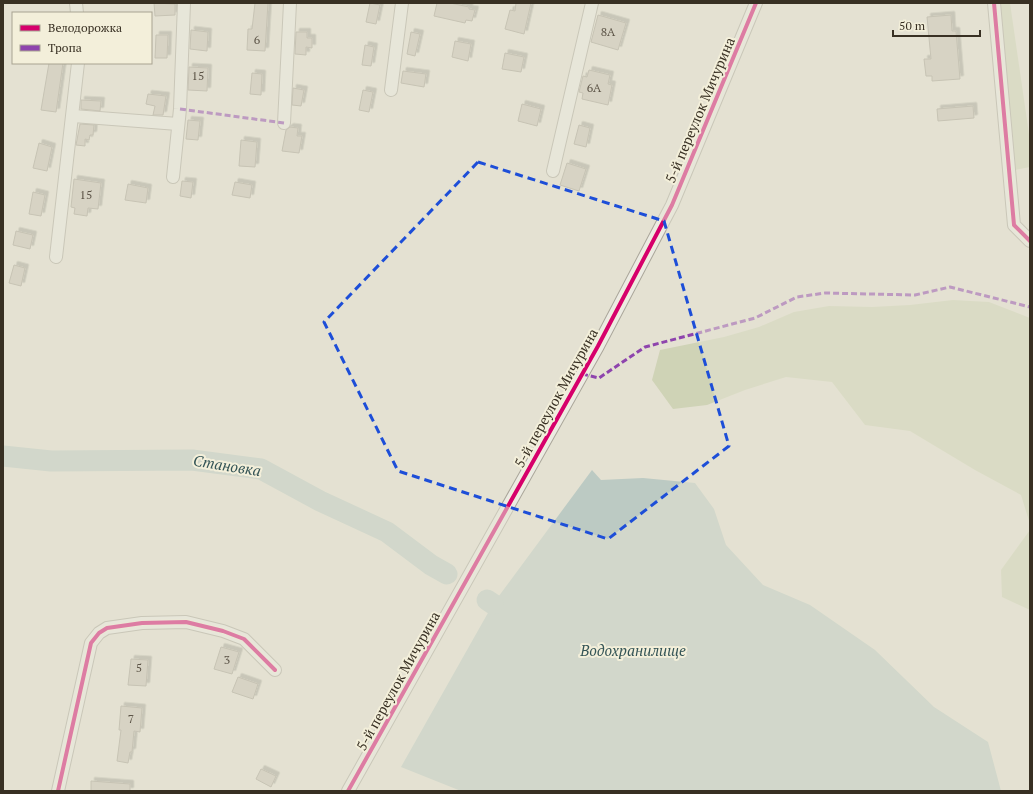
<svg xmlns="http://www.w3.org/2000/svg" width="1033" height="794" viewBox="0 0 1033 794" font-family="'PT Serif',serif">
<defs>
<filter id="shadow"><feDropShadow dx="3.5" dy="-3.5" stdDeviation="0" flood-color="#0004"/></filter>
</defs>
<rect width="100%" height="100%" fill="#e4e1d2"/>
<g fill="#cfd3b6">
<polygon points="1000,3 1010,3 1030,141 1030,167 1015,170"/>
<polygon points="953,300 989,302 1030,318 1030,524 1021,495 975,470 910,431 865,425 832,382 786,377 745,390 707,405 673,409 652,380 660,350 724,337 759,327 794,312 829,306 872,307 910,305"/>
<polygon points="1030,530 1030,610 1002,597 1001,570"/>
</g>
<polygon fill="#bccac3" points="592,470 601,480 643,478 695,483 714,509 726,545 763,585 810,605 875,650 934,707 988,742 1001,791 461,791 401,767 493,604"/>
<g fill="none" stroke-linecap="round" stroke-linejoin="round">
<g stroke="#bccac3" stroke-width="21">
<polyline points="3,456 51,461 192,460 261,469 320,501 387,532 431,565 447,574"/>
<polyline points="487,600 493,604"/>
</g>
</g>
<g fill="#c7c1b3" stroke="#a49e91" filter="url(#shadow)">
<polygon points="154,3 175,4 175,15 155,16"/>
<polygon points="255,3 268,3 265,51 247,50 248,29 252,29"/>
<polygon points="370,3 380,5 376,24 366,22"/>
<polygon points="437,3 450,3 469,7 469,9 475,10 472,21 466,20 465,23 434,16"/>
<polygon points="516,3 531,3 524,34 505,29 510,10 515,11"/>
<polygon points="598,15 626,23 618,50 591,42"/>
<polygon points="951,15 952,31 956,31 960,79 932,81 932,76 926,76 924,59 931,59 927,17"/>
<polygon points="191,30 208,32 207,51 190,49"/>
<polygon points="296,32 307,32 307,38 312,38 312,48 306,47 306,55 295,54"/>
<polygon points="411,32 420,34 415,56 407,54"/>
<polygon points="156,35 168,35 167,58 155,58"/>
<polygon points="455,41 471,44 468,61 452,57"/>
<polygon points="365,45 374,47 371,66 362,65"/>
<polygon points="505,53 524,57 521,72 502,69"/>
<polygon points="49,63 63,63 56,112 41,110"/>
<polygon points="189,67 208,68 207,91 188,90"/>
<polygon points="589,70 610,75 608,84 612,85 608,105 582,99 583,93 579,92 583,76 587,77"/>
<polygon points="403,71 426,74 424,87 401,83"/>
<polygon points="252,73 262,74 261,95 250,94"/>
<polygon points="293,88 304,90 301,106 292,105"/>
<polygon points="363,90 373,92 369,112 359,110"/>
<polygon points="148,94 166,96 163,115 153,115 155,106 146,104"/>
<polygon points="81,100 101,101 100,111 81,109"/>
<polygon points="522,104 541,109 537,126 518,121"/>
<polygon points="973,106 974,118 938,121 937,109"/>
<polygon points="188,120 200,121 198,140 186,139"/>
<polygon points="80,124 94,125 93,135 90,135 89,140 85,139 85,146 76,145"/>
<polygon points="579,125 590,128 586,147 574,144"/>
<polygon points="290,127 298,128 297,136 302,136 299,153 282,151 286,130"/>
<polygon points="241,140 257,142 255,167 239,166"/>
<polygon points="39,143 52,147 47,171 33,168"/>
<polygon points="567,163 586,169 579,191 560,185"/>
<polygon points="74,179 101,183 98,209 88,208 87,216 74,214 75,208 71,207"/>
<polygon points="182,181 193,182 191,198 180,196"/>
<polygon points="235,182 252,185 250,198 232,195"/>
<polygon points="128,184 148,188 146,203 125,200"/>
<polygon points="33,192 45,195 41,216 29,214"/>
<polygon points="16,231 33,235 30,249 13,245"/>
<polygon points="14,265 25,268 21,286 9,283"/>
<polygon points="221,647 239,652 232,674 214,669"/>
<polygon points="131,659 148,660 146,686 128,685"/>
<polygon points="238,677 258,684 253,699 232,692"/>
<polygon points="121,706 142,708 140,732 134,731 132,752 130,752 128,763 117,761 121,730 119,730"/>
<polygon points="261,769 276,776 271,787 256,779"/>
<polygon points="91,781 130,784 130,791 91,791"/>
</g>
<g fill="none" stroke-linecap="round" stroke-linejoin="round">
<defs>
<g id="minor">
<polyline points="76,3 77,13"/>
<polyline points="994,3 1014,225 1030,241"/>
<polyline points="391,90 402,3"/>
<polyline points="73,116 178,124"/>
<polyline points="284,123 290,3"/>
<polyline points="553,171 592,3"/>
<polyline points="173,177 180,109 184,3"/>
<polyline points="56,257 78,63"/>
<polyline points="58,791 91,643 99,633 107,628 142,623 186,622 223,631 244,639 275,670"/>
<polyline points="348,791 598,346 672,205 756,3"/>
</g>
</defs>
<use href="#minor" stroke="#aaa69a" stroke-width="14"/>
<use href="#minor" stroke="#ecebe3" stroke-width="12"/>
<g stroke="#8e44ad" stroke-width="3" stroke-dasharray="6 3" stroke-linecap="butt">
<polyline points="180,109 284,123"/>
<polyline points="582,374 599,378 645,347 755,318 797,297 825,293 915,295 950,287 1030,307"/>
</g>
<defs>
<g id="cycleway">
<polyline points="994,3 1014,225 1030,241"/>
<polyline points="58,791 91,643 99,633 107,628 142,623 186,622 223,631 244,639 275,670"/>
<polyline points="348,791 598,346 672,205 756,3"/>
</g>
</defs>
<use href="#cycleway" stroke="#f3efda" stroke-width="6"/>
<use href="#cycleway" stroke="#d6006c" stroke-width="4"/>
</g>
<path d="M0 0H1033V794H0ZM478 162 664 221 729 446 608 539 398 471 324 322Z" fill="#e4e1d2" fill-opacity=".55" fill-rule="evenodd"/>
<path fill="none" stroke="#1d4ed8" stroke-width="3" stroke-dasharray="8 5" stroke-linejoin="round" d="M478 162 664 221 729 446 608 539 398 471 324 322Z"/>
<g text-anchor="middle" stroke-width="4" stroke-linejoin="round" paint-order="stroke">
<g font-size="12" fill="#5c5447">
<text x="608" y="36">8А</text>
<text x="257" y="44">6</text>
<text x="198" y="80">15</text>
<text x="594" y="92">6А</text>
<text x="86" y="199">15</text>
<text x="227" y="664">3</text>
<text x="139" y="672">5</text>
<text x="131" y="723">7</text>
</g>
<g font-size="14" fill="#383023" stroke="#f3efda">
<text transform="translate(700 110) rotate(-67)" y="5">5-й переулок Мичурина</text>
<text transform="translate(556 398) rotate(-61)" y="5">5-й переулок Мичурина</text>
<text transform="translate(398 681) rotate(-61)" y="5">5-й переулок Мичурина</text>
</g>
<g font-size="15" font-style="italic" fill="#345456" stroke="#f3efda">
<text transform="translate(227 466) rotate(9)" y="5">Становка</text>
<text x="633" y="656">Водохранилище</text>
</g>
</g>
<rect width="1033" height="794" fill="none" stroke="#383023" stroke-width="8"/>
<rect x="12" y="12" width="140" height="52" fill="#f3efda" stroke="#a8a391"/>
<rect x="20" y="25" width="20" height="6" fill="#d6006c" stroke="#a8a391"/>
<text x="48" y="32" font-size="12" fill="#383023">Велодорожка</text>
<rect x="20" y="45" width="20" height="6" fill="#8e44ad" stroke="#a8a391"/>
<text x="48" y="52" font-size="12" fill="#383023">Тропа</text>
<path d="M893 30v6h87v-6" fill="none" stroke="#383023" stroke-width="2"/>
<text x="899" y="30" font-size="12" fill="#383023" stroke="#f3efda" stroke-width="3" paint-order="stroke">50 m</text>
</svg>
